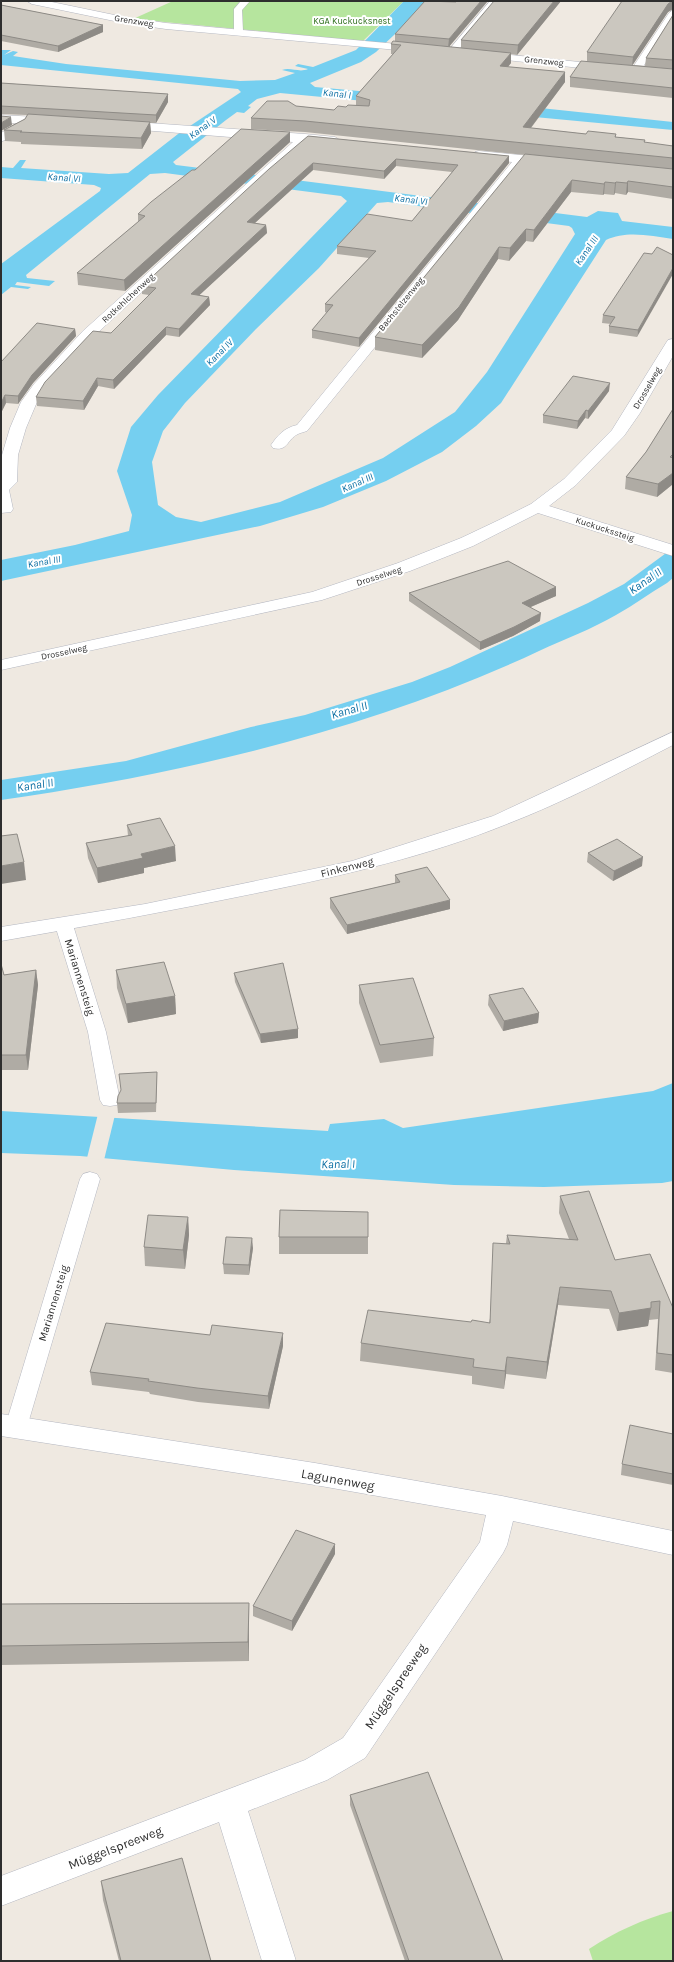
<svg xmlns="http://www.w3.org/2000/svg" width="674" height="1962" viewBox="0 0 674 1962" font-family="Karla,sans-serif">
<rect width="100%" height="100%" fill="#efe9e1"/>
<g fill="#b6e59e">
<polygon points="173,1 404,1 363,41 133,19"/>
<path d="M673 1911V1961H593L589 1949C615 1932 643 1919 673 1911Z"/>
</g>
<g fill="#75cff0" fill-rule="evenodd">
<path d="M404 1H430L376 52 361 62 310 83 315 87 512 105 673 122V130L280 93 257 99 248 106 251 107 244 113 237 112 226 120 173 162 176 165 587 217 598 211 618 213 622 221 673 227V239C651 236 627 230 606 240L501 403 476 426 442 452 386 481 323 507 260 526 1 581V560L75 545 129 531 132 515 117 471 131 427 158 395 347 201 341 196 165 173 150 174 26 275 27 278 55 281 49 286 17 282 15 285 31 287 28 289 11 287 1 295V264L100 191 101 188 94 185 1 178V167L13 168 20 160H26L21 168 109 174 128 173 178 134 241 92 238 89 1 65V50H11L4 55 13 51 18 52 13 56 66 64 240 81 275 80 295 73 282 70C291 67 299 73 308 69L295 66 298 64 313 67 356 50ZM388 202 569 226 572 228 575 234 487 372 455 412 383 458 280 502 201 522 176 517 158 505 152 462 163 431 185 403 256 329 319 268 377 203Z"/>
<path d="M673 548V578L667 583C650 593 634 605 616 615 592 629 565 639 539 651 373 729 183 774 1 800V780L126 761 251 727 305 715 412 682 450 667 588 603 624 584Z"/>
<polygon points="673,1083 673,1181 662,1183 544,1187 454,1185 234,1170 80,1156 1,1153 1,1111 328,1131 330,1124 384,1119 403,1128 653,1091"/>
</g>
<polygon fill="#efe9e1" points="98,1114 115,1115 104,1160 87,1158"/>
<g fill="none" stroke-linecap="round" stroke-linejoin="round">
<defs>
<g id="service">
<polygon points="241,1 250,1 242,10 243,31 237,35 233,32 234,30 234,9"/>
<polygon points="490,1 499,1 454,55 448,55 448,51"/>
<polygon points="673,10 673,20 641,70 639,72 633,72 631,70 669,13"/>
<polygon points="64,920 70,921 73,925 106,1032 120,1100 117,1105 110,1106 103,1105 100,1100 88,1032 55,925 58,921"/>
<polygon points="90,1172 97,1174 100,1179 27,1427 24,1433 16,1436 8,1433 5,1427 80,1179 83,1174"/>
</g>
<g id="minor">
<polygon points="27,1 47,1 124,17 166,23 420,46 426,49 420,52 166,29 124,23 32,4"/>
<polygon points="482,52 609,65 615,68 609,71 478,57 476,55"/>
<polygon points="1,115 54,118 60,122 54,126 28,124 25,129 1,142 1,133 17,123 1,123"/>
<polygon points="120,121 305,134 335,137 341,141 335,145 307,143 268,176 93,337 45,390 37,402 26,428 18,455 17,482 9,490 13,509 11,512 1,513 2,455 10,428 21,402 34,384 83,331 293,142 116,128 114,125 116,122"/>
<path d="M479 151 550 158 556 162 550 166 524 163 307 431C304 432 300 433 298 434 287 439 288 452 273 448L271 445C278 435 284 428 297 425L512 162 475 158 473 155 475 152Z"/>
<polygon points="673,339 673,356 640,413 624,436 576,485 549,506 673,545 673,556 538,513 473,546 410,571 322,600 1,670 1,660 312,592 398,563 461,538 499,520 531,504 564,479 612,430 666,343 668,340"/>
<path d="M673 732V745C619 773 564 802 507 824 428 856 345 875 262 892 175 910 88 926 1 941V927L145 904 352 861 493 816Z"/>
<polygon points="1,1414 315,1463 502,1496 673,1531 673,1555 513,1521 507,1545 503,1553 365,1758 327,1780 248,1811 296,1961 262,1961 219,1822 1,1906 1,1876 305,1760 343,1738 480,1542 486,1515 315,1485 1,1436"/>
</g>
</defs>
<use href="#service" stroke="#b4b7c1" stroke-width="1"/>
<use href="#minor" stroke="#b4b7c1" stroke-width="1"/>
<use href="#service" fill="#fff" fill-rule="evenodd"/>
<use href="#minor" fill="#fff" fill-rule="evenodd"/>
</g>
<g fill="#afaba4">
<polygon points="449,1 450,47 461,48 461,40 561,1 517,55 511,54 511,63 508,67 565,72 565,82 531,128 586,134 616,134 616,137 645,140 645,143 673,146 673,199 628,192 626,195 615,193 614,195 604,194 603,195 571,192 533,242 526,241 509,261 498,259 458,320 422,358 375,350 375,337 525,155 305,132 251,129 251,118 296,106 334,110 346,107 356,105 356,96 393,54 391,54 391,44 395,42 395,34"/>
<polygon points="673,1 673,9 668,12 632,65 645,66 646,58 673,15 673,98 570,87 570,77 587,61 587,52"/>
<polygon points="1,5 103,25 103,32 58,52 1,41"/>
<polygon points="1,83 168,94 168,102 156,123 150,123 151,133 142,149 21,144 21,142 5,141 4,130 25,119 27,115 1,114"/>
<polygon points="308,136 509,156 509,163 359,347 312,338 312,330 327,313 325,312 325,304 369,258 337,254 337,246 412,221 452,172 396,166 384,179 313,170 255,223 266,225 267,233 199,295 209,297 210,305 179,337 166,335 114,389 98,386 84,410 37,406 36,397 111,333 149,295 142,294 142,286"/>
<polygon points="290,142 125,291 78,285 77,273 138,222 138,214 195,170"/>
<polygon points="652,254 637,337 609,333 609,326 611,324 602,323 603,315"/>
<polygon points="75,329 76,336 33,383 18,404 6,403 1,413 1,362"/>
<polygon points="609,391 588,419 585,418 577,429 543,423 543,415"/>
<polygon points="673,409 673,484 657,497 625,489 626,477 646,452"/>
<polygon points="556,587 556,596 531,607 540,621 513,636 480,650 409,601 409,593"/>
<polygon points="127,825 176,861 144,868 144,873 98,883 88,858 86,843 128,836"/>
<polygon points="588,853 642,866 613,881 587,862"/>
<polygon points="395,875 450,909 347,934 330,908 330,898 395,883"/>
<polygon points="1,964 4,975 36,970 38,985 28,1070 1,1070"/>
<polygon points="116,970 175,996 176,1014 128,1023 117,988"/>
<polygon points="234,973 298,1029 298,1038 261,1043 235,982"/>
<polygon points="359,985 434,1038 433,1056 380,1063 359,1003"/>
<polygon points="489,995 539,1013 538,1023 503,1031 488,1005"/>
<polygon points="157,1072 157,1082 156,1112 118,1113 117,1103"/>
<polygon points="560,1196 615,1260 673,1308 673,1373 655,1370 658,1319 649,1320 648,1326 617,1331 609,1309 558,1305 546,1379 506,1374 504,1389 472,1384 472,1376 360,1361 361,1343 471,1322 489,1323 506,1243 507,1235 569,1239 559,1213"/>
<polygon points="368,1212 368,1254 279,1254 279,1237"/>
<polygon points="188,1217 189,1235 185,1269 145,1266 144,1247"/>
<polygon points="253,1248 249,1275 224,1274 223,1264"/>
<polygon points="283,1346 269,1409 198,1402 150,1394 149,1392 92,1385 90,1372"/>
<polygon points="673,1434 673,1485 621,1475 622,1464"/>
<polygon points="335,1554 292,1631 253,1616 253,1606"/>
<polygon points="249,1603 249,1661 1,1665 1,1604"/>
<polygon points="350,1795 503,1961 405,1961 350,1805"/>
<polygon points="101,1881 211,1961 119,1961 103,1900"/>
</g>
<g fill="#8e8b86">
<polygon points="481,1 488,1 448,48 449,39"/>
<polygon points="554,1 561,1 517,55 518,45"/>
<polygon points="672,1 673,1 673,9 668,12 632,66 633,57 668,4"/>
<polygon points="103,25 103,32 58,52 58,46"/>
<polygon points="511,53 511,63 499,77 500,66"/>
<polygon points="565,72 565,82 523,138 523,127"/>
<polygon points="168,94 168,102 156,123 156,115"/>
<polygon points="11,117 12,125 1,131 1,123"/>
<polygon points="150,122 151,133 142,149 141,138"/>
<polygon points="290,132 290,142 125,291 124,280"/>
<polygon points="509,156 509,163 359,347 359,338"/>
<polygon points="396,159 396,166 384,179 384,171"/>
<polygon points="313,163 313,170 247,230 247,222"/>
<polygon points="572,180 571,192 533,242 534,230"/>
<polygon points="628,181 628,192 626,195 627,183"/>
<polygon points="605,182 604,194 603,195 604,184"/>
<polygon points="616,182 615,193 614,195 615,183"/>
<polygon points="266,225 267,233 192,302 191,294"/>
<polygon points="526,229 526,241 509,261 510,248"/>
<polygon points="499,247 498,259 458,320 422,358 422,345"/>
<polygon points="673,268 673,274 637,337 638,330"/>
<polygon points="209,297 210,305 179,337 179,329"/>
<polygon points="166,327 166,335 114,389 113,380"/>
<polygon points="75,329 76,336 33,383 18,404 18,396 32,375"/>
<polygon points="97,378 98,386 84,410 83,401"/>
<polygon points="610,383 609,391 588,419 588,411"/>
<polygon points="5,395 6,403 1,413 1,403"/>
<polygon points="586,410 585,418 577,429 578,421"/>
<polygon points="673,473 673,484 657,497 658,484"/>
<polygon points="556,587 556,596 521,611 522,603"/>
<polygon points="541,613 540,621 513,636 480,650 480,642"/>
<polygon points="175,846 176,861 144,868 144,873 98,883 97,868 141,854"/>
<polygon points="643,857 642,866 613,881 614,871"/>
<polygon points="24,862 26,880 1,884 1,866"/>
<polygon points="450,900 450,909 347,934 347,925"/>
<polygon points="36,970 38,985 28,1070 26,1055"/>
<polygon points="175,996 176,1014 128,1023 126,1004"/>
<polygon points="539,1013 538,1023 503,1031 504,1021"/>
<polygon points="298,1029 298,1038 261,1043 260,1034"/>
<polygon points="188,1217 189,1235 185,1269 183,1250"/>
<polygon points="252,1238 253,1248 249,1275 249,1265"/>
<polygon points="560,1287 558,1305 546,1379 547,1362"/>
<polygon points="651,1308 648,1326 617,1331 619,1313"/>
<polygon points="283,1333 283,1346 269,1409 268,1396"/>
<polygon points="507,1357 506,1374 504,1389 505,1371"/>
<polygon points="335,1544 335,1554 292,1631 292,1621"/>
<polygon points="249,1603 249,1661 248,1642"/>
</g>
<g fill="#cbc7bf" stroke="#8e8b86">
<polygon points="425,1 456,2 456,1 481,1 449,39 395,34"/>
<polygon points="494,1 554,1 518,45 461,40"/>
<polygon points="622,1 672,1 668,4 633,57 587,52"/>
<polygon points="1,5 103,25 58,46 1,35"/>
<polygon points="673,15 673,60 646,58"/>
<polygon points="393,41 511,53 500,66 565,72 523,127 586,134 588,131 616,134 615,137 645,140 644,142 673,146 673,158 305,121 251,118 267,101 288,101 296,106 334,110 338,106 346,107 348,105 369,106 370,100 356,96 401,45 391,44"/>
<polygon points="581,61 673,69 673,88 570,77"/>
<polygon points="1,83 168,94 156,115 1,106"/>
<polygon points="28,114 150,122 141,138 20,132 22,131 4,130 25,119"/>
<polygon points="1,116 11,117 1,123"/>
<polygon points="241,129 290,132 124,280 77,273 145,216 138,214 151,202 192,170 195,170"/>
<polygon points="308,136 509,156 359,338 312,330 333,305 325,304 376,251 337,246 367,214 412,221 458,165 396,159 384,171 313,163 247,222 266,225 191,294 209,297 179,329 166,327 113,380 97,378 83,401 36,397 45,382 93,331 111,333 156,288 142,286 269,169"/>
<polygon points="525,154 673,169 673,187 628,181 627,183 616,182 615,183 605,182 604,184 572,180 534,230 526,229 510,248 499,247 459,307 422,345 375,337"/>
<polygon points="657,247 673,255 673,268 638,330 609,326 615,317 603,315 644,253 652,254"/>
<polygon points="37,323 75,329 32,375 18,396 5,395 1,403 1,362"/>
<polygon points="573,376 610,383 588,411 586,410 578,421 543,415"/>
<polygon points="673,409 673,454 670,457 673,458 673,473 658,484 626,477 646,452"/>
<polygon points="508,561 556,587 522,603 541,613 514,627 480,642 409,593"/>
<polygon points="160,818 175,846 141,854 143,858 97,868 86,843 132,835 127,825"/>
<polygon points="17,834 24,862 1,866 1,836"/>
<polygon points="617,839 643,857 614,871 588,853"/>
<polygon points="427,867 450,900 347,925 330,898 400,882 395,875"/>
<polygon points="164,962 175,996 126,1004 116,970"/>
<polygon points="283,963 298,1029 260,1034 234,973"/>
<polygon points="1,964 4,975 36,970 26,1055 1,1055"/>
<polygon points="413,978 434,1038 380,1045 359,985"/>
<polygon points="523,988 539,1013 504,1021 489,995"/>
<polygon points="157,1072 156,1103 117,1103 118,1096 121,1090 119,1074"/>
<polygon points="589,1191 615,1260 650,1254 673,1308 673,1355 657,1353 660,1301 651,1302 651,1308 619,1313 611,1291 560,1287 547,1362 507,1357 505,1371 473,1367 474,1359 361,1343 368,1310 471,1322 472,1320 490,1323 493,1243 510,1244 507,1235 578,1240 560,1196"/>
<polygon points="280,1210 368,1212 368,1237 279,1237"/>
<polygon points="148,1215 188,1217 183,1250 144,1247"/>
<polygon points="226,1237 252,1238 249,1265 223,1264"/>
<polygon points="106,1323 210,1335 212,1325 283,1333 268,1396 197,1388 148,1381 149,1379 90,1372"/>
<polygon points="630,1425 673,1434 673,1474 622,1464"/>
<polygon points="296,1530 335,1544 292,1621 253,1606"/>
<polygon points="249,1603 248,1642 1,1646 1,1604"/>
<polygon points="428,1772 503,1961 409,1961 350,1795"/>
<polygon points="182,1858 211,1961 121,1961 101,1881"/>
</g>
<g text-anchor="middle" stroke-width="4" stroke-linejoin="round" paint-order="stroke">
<g font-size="9" fill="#2e2e2e" stroke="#fff">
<text transform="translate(134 21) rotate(9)" y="3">Grenzweg</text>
<text transform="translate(544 61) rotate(6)" y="3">Grenzweg</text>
<text transform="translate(128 298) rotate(-43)" y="3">Rotkehlchenweg</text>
<text transform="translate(401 304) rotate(-51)" y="3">Bachstelzenweg</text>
<text transform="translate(647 388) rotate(-60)" y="3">Drosselweg</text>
<text transform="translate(605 529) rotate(18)" y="3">Kuckuckssteig</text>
<text transform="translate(379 576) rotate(-18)" y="3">Drosselweg</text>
<text transform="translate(64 652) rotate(-12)" y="3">Drosselweg</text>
</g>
<g font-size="9" fill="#2c6e1b" stroke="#fff">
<text x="352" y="24">KGA Kuckucksnest</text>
</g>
<g font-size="10" font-style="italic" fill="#0d6fa3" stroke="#fff">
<text transform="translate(337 93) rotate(6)" y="4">Kanal I</text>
<text transform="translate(202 127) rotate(-36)" y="4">Kanal V</text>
<text transform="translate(64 177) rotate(4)" y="4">Kanal VI</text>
<text transform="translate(411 199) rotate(7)" y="4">Kanal VI</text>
<text transform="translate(586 250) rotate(-56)" y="4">Kanal III</text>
<text transform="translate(219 352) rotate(-45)" y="4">Kanal IV</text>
<text transform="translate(357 482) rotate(-24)" y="4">Kanal III</text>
<text transform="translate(44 561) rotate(-10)" y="4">Kanal III</text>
</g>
<g font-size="11" fill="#2e2e2e" stroke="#fff">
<text transform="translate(347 867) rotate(-14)" y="4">Finkenweg</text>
<text transform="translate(80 977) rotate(73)" y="4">Mariannensteig</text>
<text transform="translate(53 1303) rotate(-73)" y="4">Mariannensteig</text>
</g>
<g font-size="12" font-style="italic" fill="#0d6fa3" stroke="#fff">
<text transform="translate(645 581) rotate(-35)" y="4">Kanal II</text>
<text transform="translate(349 710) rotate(-16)" y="4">Kanal II</text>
<text transform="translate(35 785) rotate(-9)" y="4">Kanal II</text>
<text transform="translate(338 1164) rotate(-1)" y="4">Kanal I</text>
</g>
<g font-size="13" fill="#2e2e2e" stroke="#fff">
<text transform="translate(338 1479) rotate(10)" y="5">Lagunenweg</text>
<text transform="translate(395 1686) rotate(-56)" y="5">Müggelspreeweg</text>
<text transform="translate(115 1847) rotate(-21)" y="5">Müggelspreeweg</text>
</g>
</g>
<rect width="674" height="1962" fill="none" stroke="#2e2e2e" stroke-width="4"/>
</svg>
